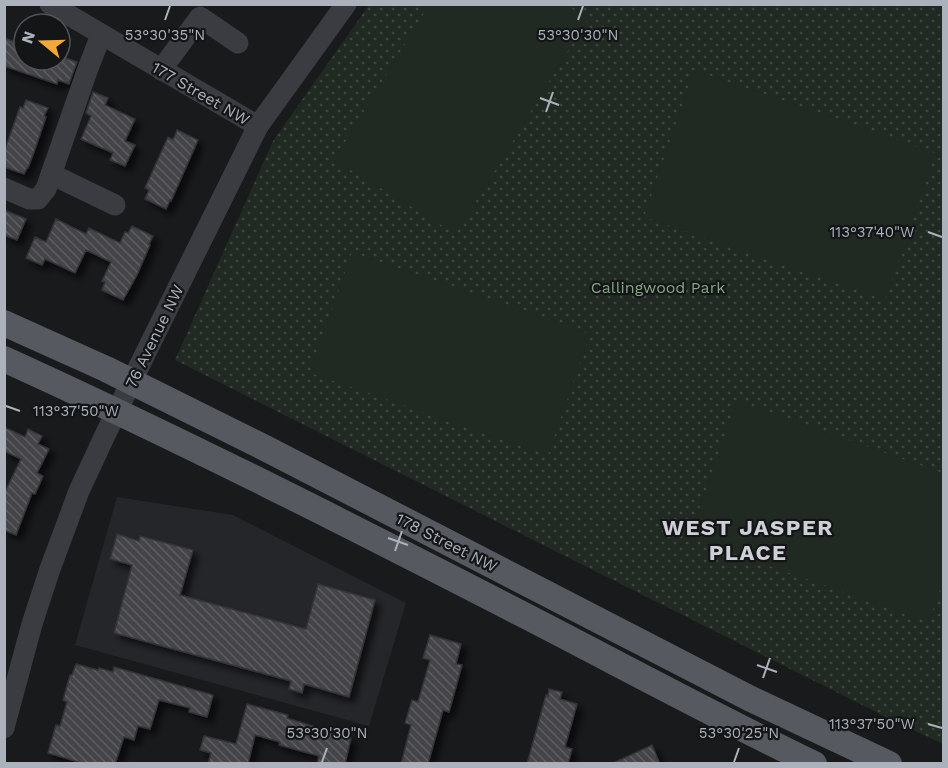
<svg xmlns="http://www.w3.org/2000/svg" width="948" height="768" viewBox="0 0 948 768" font-family="'Work Sans',sans-serif">
<defs>
<pattern id="park-dots" width="8" height="8" patternUnits="userSpaceOnUse" patternTransform="scale(1.5)"><rect width="8" height="8" fill="#212a22"/><path d="M2 2h.1M6 6h.1" fill="none" stroke="#3f4640" stroke-width="1.8" stroke-linecap="round"/></pattern>
<pattern id="building-back-hatch" width="6" height="6" patternUnits="userSpaceOnUse" patternTransform="scale(1.5)"><rect width="6" height="6" fill="#444549"/><path d="M-1 5l2 2M0 0l6 6M5-1l2 2" fill="none" stroke="#5c5d61"/></pattern>
<filter id="shadow"><feDropShadow dx="5.5" dy="5.5" stdDeviation="3" flood-color="#0009"/></filter>
</defs>
<rect width="100%" height="100%" fill="#191a1c"/>
<polygon fill="#252629" points="117,497 233,515 406,603 369,726 75,645"/>
<polygon fill="url(#park-dots)" points="369,5 943,5 943,744 894,721 175,360 273,141"/>
<g fill="#212a22">
<polygon points="429,5 566,5 588,18 456,234 334,160"/>
<polygon points="694,70 935,153 885,300 644,217"/>
<polygon points="352,252 590,334 548,455 310,373"/>
<polygon points="737,401 943,473 943,580 929,622 689,538"/>
</g>
<g fill="url(#building-back-hatch)" stroke="#333438" stroke-width="1.5" filter="url(#shadow)">
<polygon points="4,38 24,45 24,60 60,60 60,56 77,62 69,84 58,80 57,84 4,66"/>
<polygon points="93,92 108,98 105,105 135,119 125,141 135,145 125,166 110,160 113,153 81,139 91,116 86,113"/>
<polygon points="26,100 48,108 44,116 46,117 34,152 28,168 27,168 24,174 4,167 4,152 20,107 23,108"/>
<polygon points="177,130 198,140 171,201 170,200 166,209 145,199 149,190 145,188 168,137 173,140"/>
<polygon points="4,210 26,219 17,240 4,235"/>
<polygon points="56,219 86,234 89,228 120,243 125,232 128,233 132,226 153,236 149,244 150,245 137,275 123,300 102,290 105,282 102,281 111,262 86,250 75,273 45,259 42,265 26,258 35,237 46,242"/>
<polygon points="4,427 25,437 28,429 42,436 38,444 49,449 37,473 43,476 35,494 32,493 16,535 4,530 4,494 21,459 4,451"/>
<polygon points="117,534 139,541 140,536 193,550 180,595 306,629 318,584 375,600 349,697 304,684 302,693 289,689 291,681 114,633 132,565 110,559"/>
<polygon points="430,635 461,644 456,664 462,665 449,712 443,710 428,764 401,764 411,725 405,723 412,700 418,702 430,660 423,658"/>
<polygon points="76,664 98,670 99,668 113,672 114,667 213,695 207,717 189,712 190,708 159,700 150,729 138,726 134,740 124,737 115,764 85,764 48,753 56,725 60,726 67,702 63,700 70,675 72,675"/>
<polygon points="549,689 562,692 560,699 577,704 565,747 572,749 568,764 527,764 546,695 548,696"/>
<polygon points="247,704 288,715 287,718 351,738 345,764 317,764 319,756 279,745 280,742 255,735 248,764 208,764 211,753 200,750 204,736 236,744"/>
<polygon points="652,745 660,764 611,764"/>
</g>
<g fill="none" stroke-linecap="round" stroke-linejoin="round">
<g stroke="#3a3c41" stroke-width="21">
<polyline points="50,4 258,126"/>
<polyline points="161,70 200,17 238,43"/>
<polyline points="51,174 115,205"/>
<polyline points="4,188 29,199 38,199 46,189 87,71 101,35"/>
<polyline points="4,728 32,624 50,569 79,491 106,433 258,126 346,4"/>
</g>
<g stroke="#565960" stroke-width="26">
<polyline points="4,323 106,369 263,447 749,698 889,764"/>
<path d="M4 359C180 439 351 526 522 614 619 664 715 716 814 764"/>
</g>
</g>
<path fill="none" stroke="#acb2bb" stroke-width="2" d="M165 20 170 6M578 20 583 6M540 98 559 105M546 112 553 92M928 232 942 237M6 406 20 411M388 538 408 545M395 551 402 531M757 665 777 672M763 678 770 658M928 724 942 728M322 762 327 748M734 762 739 748"/>
<g text-anchor="middle" stroke-width="4.5" stroke-linejoin="round" paint-order="stroke">
<g font-size="16" fill="#acb2bb" stroke="#141517">
<text transform="translate(201 93) rotate(30)" y="6">177 Street NW</text>
<text transform="translate(154 336) rotate(-64)" y="6">76 Avenue NW</text>
<text transform="translate(447 542) rotate(27)" y="6">178 Street NW</text>
</g>
<g font-size="16" fill="#83a683" stroke="#141517">
<text x="658" y="293">Callingwood Park</text>
</g>
<g font-size="22" font-weight="bold" letter-spacing="1.5" fill="#cdd0d7" stroke="#141517">
<text x="748" y="535">WEST JASPER<tspan x="748" dy="25">PLACE</tspan></text>
</g>
</g>
<g font-size="15" text-anchor="middle" fill="#acb2bb" stroke="#141517" stroke-width="4.5" stroke-linejoin="round" paint-order="stroke">
<text x="165" y="40">53°30'35"N</text>
<text x="578" y="40">53°30'30"N</text>
<text x="872" y="237">113°37'40"W</text>
<text x="76" y="416">113°37'50"W</text>
<text x="872" y="729">113°37'50"W</text>
<text x="327" y="738">53°30'30"N</text>
<text x="739" y="738">53°30'25"N</text>
</g>
<rect width="948" height="768" fill="none" stroke="#acb2bb" stroke-width="12"/>
<g transform="translate(42 42) rotate(289)"><circle r="28" fill="#141517" stroke="#515459" stroke-width="1.5"/>
<path d="M0-4.5L10 22L0 15L-10 22Z" fill="#f3a93a"/>
<text y="-9" font-size="16" font-weight="bold" text-anchor="middle" fill="#acb2bb">N</text>
</g>
</svg>
